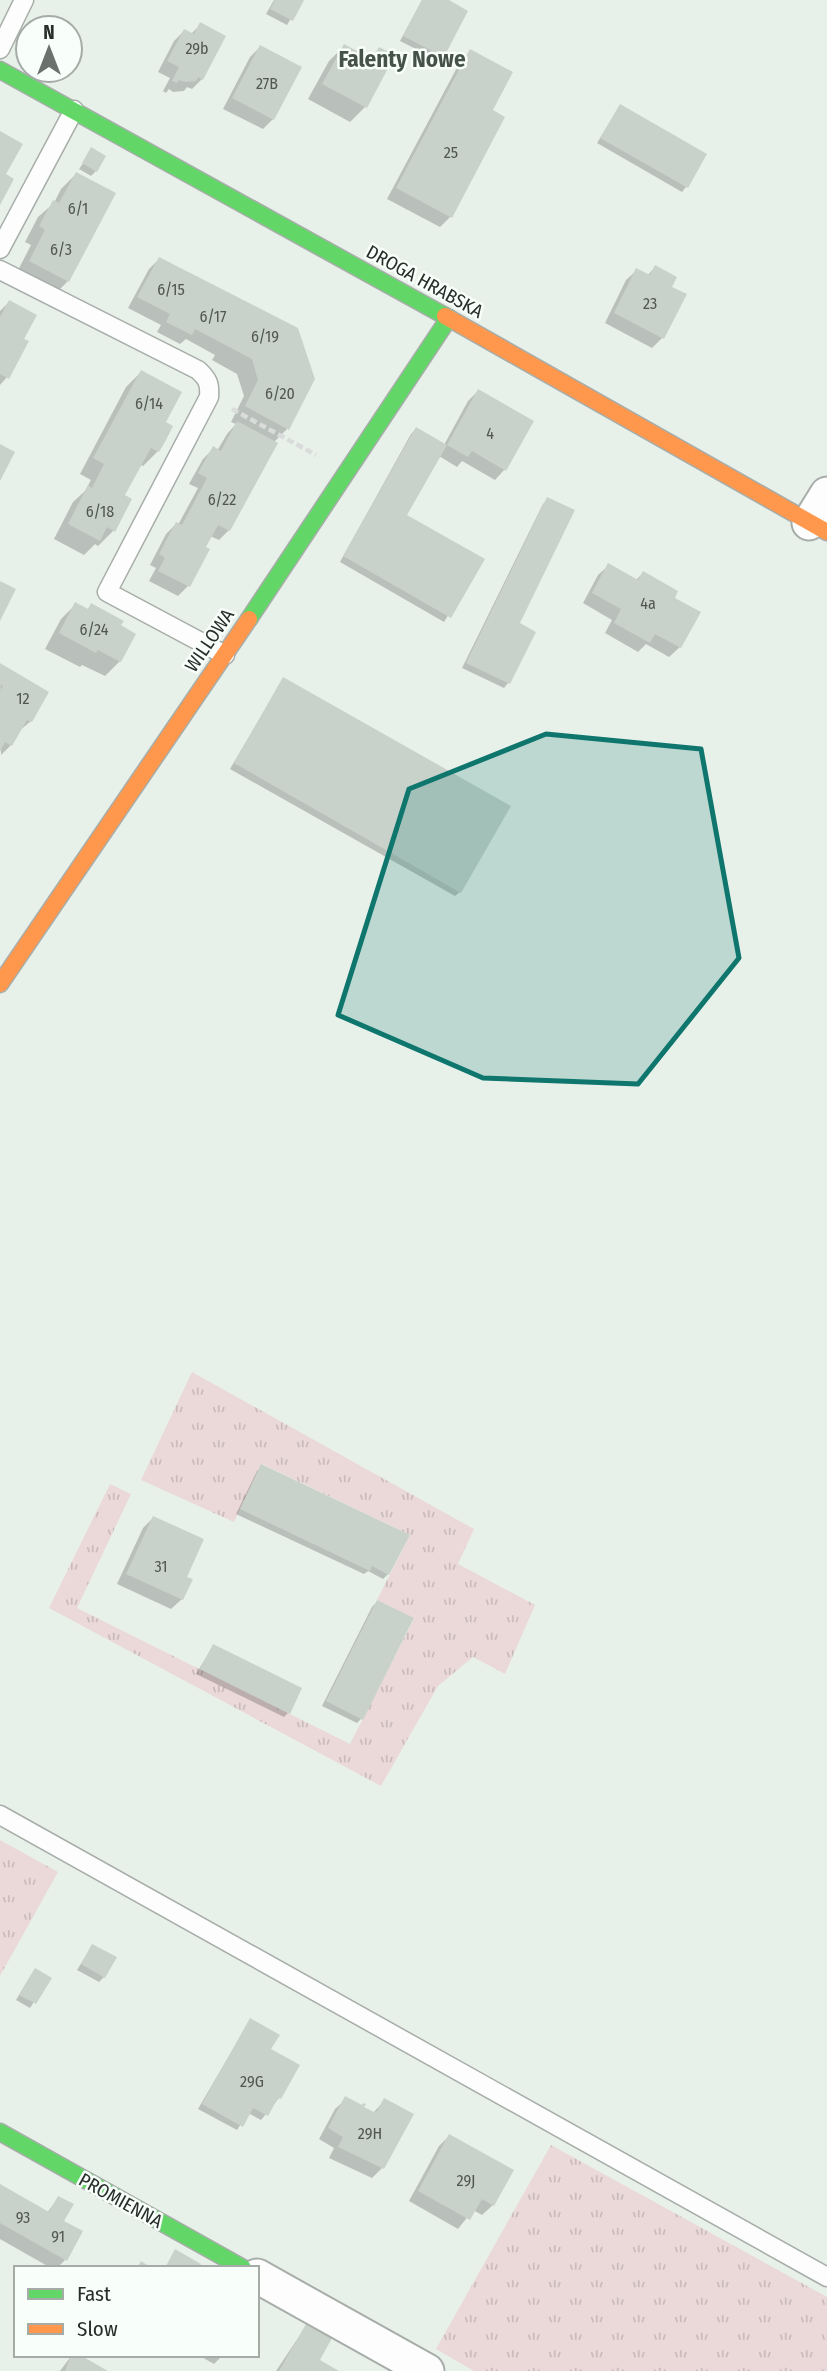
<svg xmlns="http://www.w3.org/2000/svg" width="827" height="2371" viewBox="0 0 827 2371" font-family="'Fira Sans Condensed',sans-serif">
<defs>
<pattern id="grass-tufts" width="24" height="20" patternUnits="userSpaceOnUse" patternTransform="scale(1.75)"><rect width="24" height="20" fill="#ebd9da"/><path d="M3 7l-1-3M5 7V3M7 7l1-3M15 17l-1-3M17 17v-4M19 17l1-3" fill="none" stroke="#cabbbb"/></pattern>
</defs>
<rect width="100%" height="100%" fill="#e8f0ea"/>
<g fill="url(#grass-tufts)">
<polygon points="192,1372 474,1529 458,1564 535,1605 505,1674 473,1657 438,1686 381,1786 49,1608 110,1484 131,1494 77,1608 350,1744 414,1619 377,1600 410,1535 262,1464 234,1522 141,1480"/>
<polygon points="0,1840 58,1872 0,1976"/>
<polygon points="551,2145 827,2297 827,2371 474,2371 436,2349"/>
</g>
<g fill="#0003">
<polygon points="274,0 302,0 287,25 266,14"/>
<polygon points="422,0 445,0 443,55 438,60 400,41"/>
<polygon points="201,24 202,79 192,89 187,87 184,91 173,92 169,89 166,93 163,91 170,78 158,72 174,41 184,31 191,34"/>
<polygon points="344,46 369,59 379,49 365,107 350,122 308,99 329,61"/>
<polygon points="260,47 273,119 263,129 223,109 250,57"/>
<polygon points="470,52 490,110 503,117 450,217 440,227 387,199 460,62"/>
<polygon points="620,106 686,187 682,192 597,143"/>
<polygon points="92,150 96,171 91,176 79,169"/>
<polygon points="76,174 68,281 53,296 15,276 31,245 25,242 38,217 54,203 61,189"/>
<polygon points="159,259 247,306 287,429 273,443 229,530 219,540 210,536 188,586 178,596 149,581 156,568 150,565 166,534 176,524 178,525 198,488 189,484 203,459 213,449 217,451 227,434 236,424 231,422 244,396 237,374 212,360 215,355 186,339 180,344 157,332 161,325 128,308 149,269"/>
<polygon points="655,267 670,287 662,338 652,348 605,323 626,280 637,270 647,276"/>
<polygon points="9,302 22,340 7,377 0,385 0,311"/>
<polygon points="141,372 164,423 171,427 158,451 143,466 140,465 123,496 113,531 98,546 95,544 84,555 54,539 73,502 85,491 91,480 80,474 126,387"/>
<polygon points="478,391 505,469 495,480 462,461 457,467 439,456 405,516 483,559 444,622 340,562 411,434 416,429 444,445 468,401"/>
<polygon points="548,499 518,624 508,683 504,688 462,668 543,504"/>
<polygon points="609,565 635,581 643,573 673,598 680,647 669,657 646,644 638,652 605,633 612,620 583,603 598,575"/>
<polygon points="76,604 87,610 92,605 118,626 120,661 105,676 82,665 80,667 45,649 61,619"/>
<polygon points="0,665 31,721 19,731 11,745 1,755"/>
<polygon points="283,679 460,892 455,896 230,769"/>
<polygon points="262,1466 388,1574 383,1579 368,1571 364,1574 236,1514 257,1471"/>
<polygon points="153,1518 184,1578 182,1599 171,1609 117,1584 143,1528"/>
<polygon points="377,1602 361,1719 357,1723 322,1706 372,1607"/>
<polygon points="213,1646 288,1713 284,1717 196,1674"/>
<polygon points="92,1946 104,1977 99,1982 77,1970"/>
<polygon points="31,1975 49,1979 30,2008 16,2000"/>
<polygon points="250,2020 269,2050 279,2098 261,2120 248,2113 237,2130 198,2109"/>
<polygon points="346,2099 373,2113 385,2100 382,2168 372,2178 329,2158 334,2148 319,2139 335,2109"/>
<polygon points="449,2136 493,2205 482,2215 473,2210 458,2229 409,2201 439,2146"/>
<polygon points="0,2187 47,2213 58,2198 65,2260 57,2268 51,2268 0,2239"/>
<polygon points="306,2326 317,2362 335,2371 276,2371"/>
<polygon points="72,2355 104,2371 60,2371"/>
<polygon points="198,2355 223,2355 214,2364"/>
</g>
<g fill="#c8d2cb">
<polygon points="275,0 304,0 293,21 270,9"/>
<polygon points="422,0 449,0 468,11 444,57 403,36"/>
<polygon points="200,22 226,36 203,80 198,77 196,81 184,82 179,80 177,83 172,81 179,67 167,61 184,29 194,34"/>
<polygon points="344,44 372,59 379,47 395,55 367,108 322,84"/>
<polygon points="260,45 302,67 274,120 232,98"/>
<polygon points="470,49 513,72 493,110 505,117 452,218 396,188"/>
<polygon points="620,104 707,154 688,188 600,138"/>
<polygon points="0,131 23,144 6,174 14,179 0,205"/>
<polygon points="91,147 106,156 97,172 82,163"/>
<polygon points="76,172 116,193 69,282 29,261 45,230 39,226 53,200 59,203"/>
<polygon points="159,257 298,328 315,379 289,430 245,406 258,380 252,359 195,329 192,335 166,322 170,314 137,297"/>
<polygon points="655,265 677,277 672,287 687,294 664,339 614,313 636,268 650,275"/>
<polygon points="9,300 37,315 24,339 29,341 9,379 0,374 0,317"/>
<polygon points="141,370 182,392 166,422 173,426 166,440 159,452 151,448 125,495 132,499 115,532 107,527 100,541 68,524 88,485 92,488 104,464 93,458"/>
<polygon points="478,389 534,421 506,471 472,451 468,457 447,445"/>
<polygon points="237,421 278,443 230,531 218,525 206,547 210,549 190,587 158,571 165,558 159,554 176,522 182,525 207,478 198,473 213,446 221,451"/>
<polygon points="416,427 447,445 407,515 485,559 451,618 343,556"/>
<polygon points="0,444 15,452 0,481"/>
<polygon points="547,497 575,510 520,623 536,632 510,684 466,663"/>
<polygon points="608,563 638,580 643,571 678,591 675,598 701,612 681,648 655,634 650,643 614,623 621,609 592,593"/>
<polygon points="0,581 16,589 0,621"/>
<polygon points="75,602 88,609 91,603 124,621 121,625 136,634 121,662 98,650 96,653 59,633"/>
<polygon points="0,663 49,692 32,722 27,720 12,746 5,742 0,752 0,691 3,686 0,684"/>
<polygon points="283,677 511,806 461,893 234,763"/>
<polygon points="261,1464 410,1535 389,1575 372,1566 370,1571 240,1509"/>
<polygon points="153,1516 204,1539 187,1577 193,1579 183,1600 126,1574"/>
<polygon points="377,1600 414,1618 363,1720 326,1701"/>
<polygon points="213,1644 302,1688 290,1714 200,1669"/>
<polygon points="92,1944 117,1957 105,1978 81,1964"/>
<polygon points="35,1968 52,1978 36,2004 19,1995"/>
<polygon points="250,2018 280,2035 271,2049 300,2065 281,2099 278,2098 268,2116 253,2108 243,2127 202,2104"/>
<polygon points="345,2096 362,2105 363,2103 366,2104 364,2107 374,2112 377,2111 384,2098 414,2114 384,2169 338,2147 343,2137 328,2128"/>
<polygon points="449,2134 514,2170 494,2206 482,2199 470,2220 418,2191"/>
<polygon points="0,2184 49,2212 58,2196 74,2204 64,2221 83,2231 67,2261 0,2223"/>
<polygon points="175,2249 201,2264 199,2268 165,2268"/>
<polygon points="141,2261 152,2268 137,2268"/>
<polygon points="306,2324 332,2338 320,2360 339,2371 279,2371"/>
<polygon points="71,2355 80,2355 108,2371 65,2371"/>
</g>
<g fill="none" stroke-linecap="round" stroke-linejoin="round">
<defs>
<g id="lane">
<polyline points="0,49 24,0"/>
<polyline points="0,249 74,110"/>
<path d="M0 270 198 370C208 379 210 384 209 397L107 592 225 655"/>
<polyline points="0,1815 827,2277"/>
</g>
<g id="street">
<polyline points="809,523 827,494"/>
<polyline points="257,2276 427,2371"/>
</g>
<g id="fast">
<polyline points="0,70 445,316"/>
<polyline points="249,619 449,318"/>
<polyline points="0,2132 243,2268"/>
</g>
<g id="slow">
<polyline points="445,316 827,532"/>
<polyline points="0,984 249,619"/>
</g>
</defs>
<use href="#lane" stroke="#a7ada9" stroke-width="21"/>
<use href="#street" stroke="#a7ada9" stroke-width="37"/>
<use href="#fast" stroke="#a7ada9" stroke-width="19"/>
<use href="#slow" stroke="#a7ada9" stroke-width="19"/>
<polyline stroke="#d9dcda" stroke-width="4.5" stroke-dasharray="7 3.5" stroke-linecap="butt" points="232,409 316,455"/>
<use href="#lane" stroke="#fcfdfc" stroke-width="18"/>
<use href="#street" stroke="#fcfdfc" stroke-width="33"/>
<use href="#fast" stroke="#63d668" stroke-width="16"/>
<use href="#slow" stroke="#ff974d" stroke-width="16"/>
</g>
<path fill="#0f766e" fill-opacity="0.2" stroke="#0f766e" stroke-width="5" stroke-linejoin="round" d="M546 734 701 749 739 958 638 1084 483 1078 338 1015 409 789Z"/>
<g text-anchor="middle" stroke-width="5" stroke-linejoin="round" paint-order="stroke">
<g font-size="16" fill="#505752">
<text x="197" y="54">29b</text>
<text x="267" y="89">27B</text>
<text x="451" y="158">25</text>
<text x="78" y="214">6/1</text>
<text x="61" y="255">6/3</text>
<text x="171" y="295">6/15</text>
<text x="650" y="309">23</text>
<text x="213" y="322">6/17</text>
<text x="265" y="342">6/19</text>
<text x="280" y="399">6/20</text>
<text x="149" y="409">6/14</text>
<text x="490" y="439">4</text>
<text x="222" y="505">6/22</text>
<text x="100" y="517">6/18</text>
<text x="648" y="609">4a</text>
<text x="94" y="635">6/24</text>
<text x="23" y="704">12</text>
<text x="161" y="1572">31</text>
<text x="252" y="2087">29G</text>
<text x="370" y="2139">29H</text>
<text x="466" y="2186">29J</text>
<text x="23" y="2223">93</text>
<text x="58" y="2242">91</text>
</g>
<g font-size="19" fill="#282e2a" stroke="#f8fefa">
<text transform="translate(425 281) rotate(29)" y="7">DROGA HRABSKA</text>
<text transform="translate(209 640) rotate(-56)" y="7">WILLOWA</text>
<text transform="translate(121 2200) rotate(29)" y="7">PROMIENNA</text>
</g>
<g font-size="23" font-weight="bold" fill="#45524a" stroke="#f8fefa">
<text x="402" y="67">Falenty Nowe</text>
</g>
</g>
<rect x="14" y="2266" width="245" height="91" fill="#f8fefa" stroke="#a5aba7" stroke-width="2"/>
<rect x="28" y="2289" width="35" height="10" fill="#63d668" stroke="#a5aba7" stroke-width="2"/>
<text x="77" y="2301" font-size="21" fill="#282e2a">Fast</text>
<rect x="28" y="2324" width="35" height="10" fill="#ff974d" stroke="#a5aba7" stroke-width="2"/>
<text x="77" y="2336" font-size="21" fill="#282e2a">Slow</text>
<g transform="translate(49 49)"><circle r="33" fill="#f8fefa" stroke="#a5aba7" stroke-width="2"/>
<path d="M0-5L12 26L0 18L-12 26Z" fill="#6b726d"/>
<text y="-10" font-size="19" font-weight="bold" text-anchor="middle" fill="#282e2a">N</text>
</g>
</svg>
